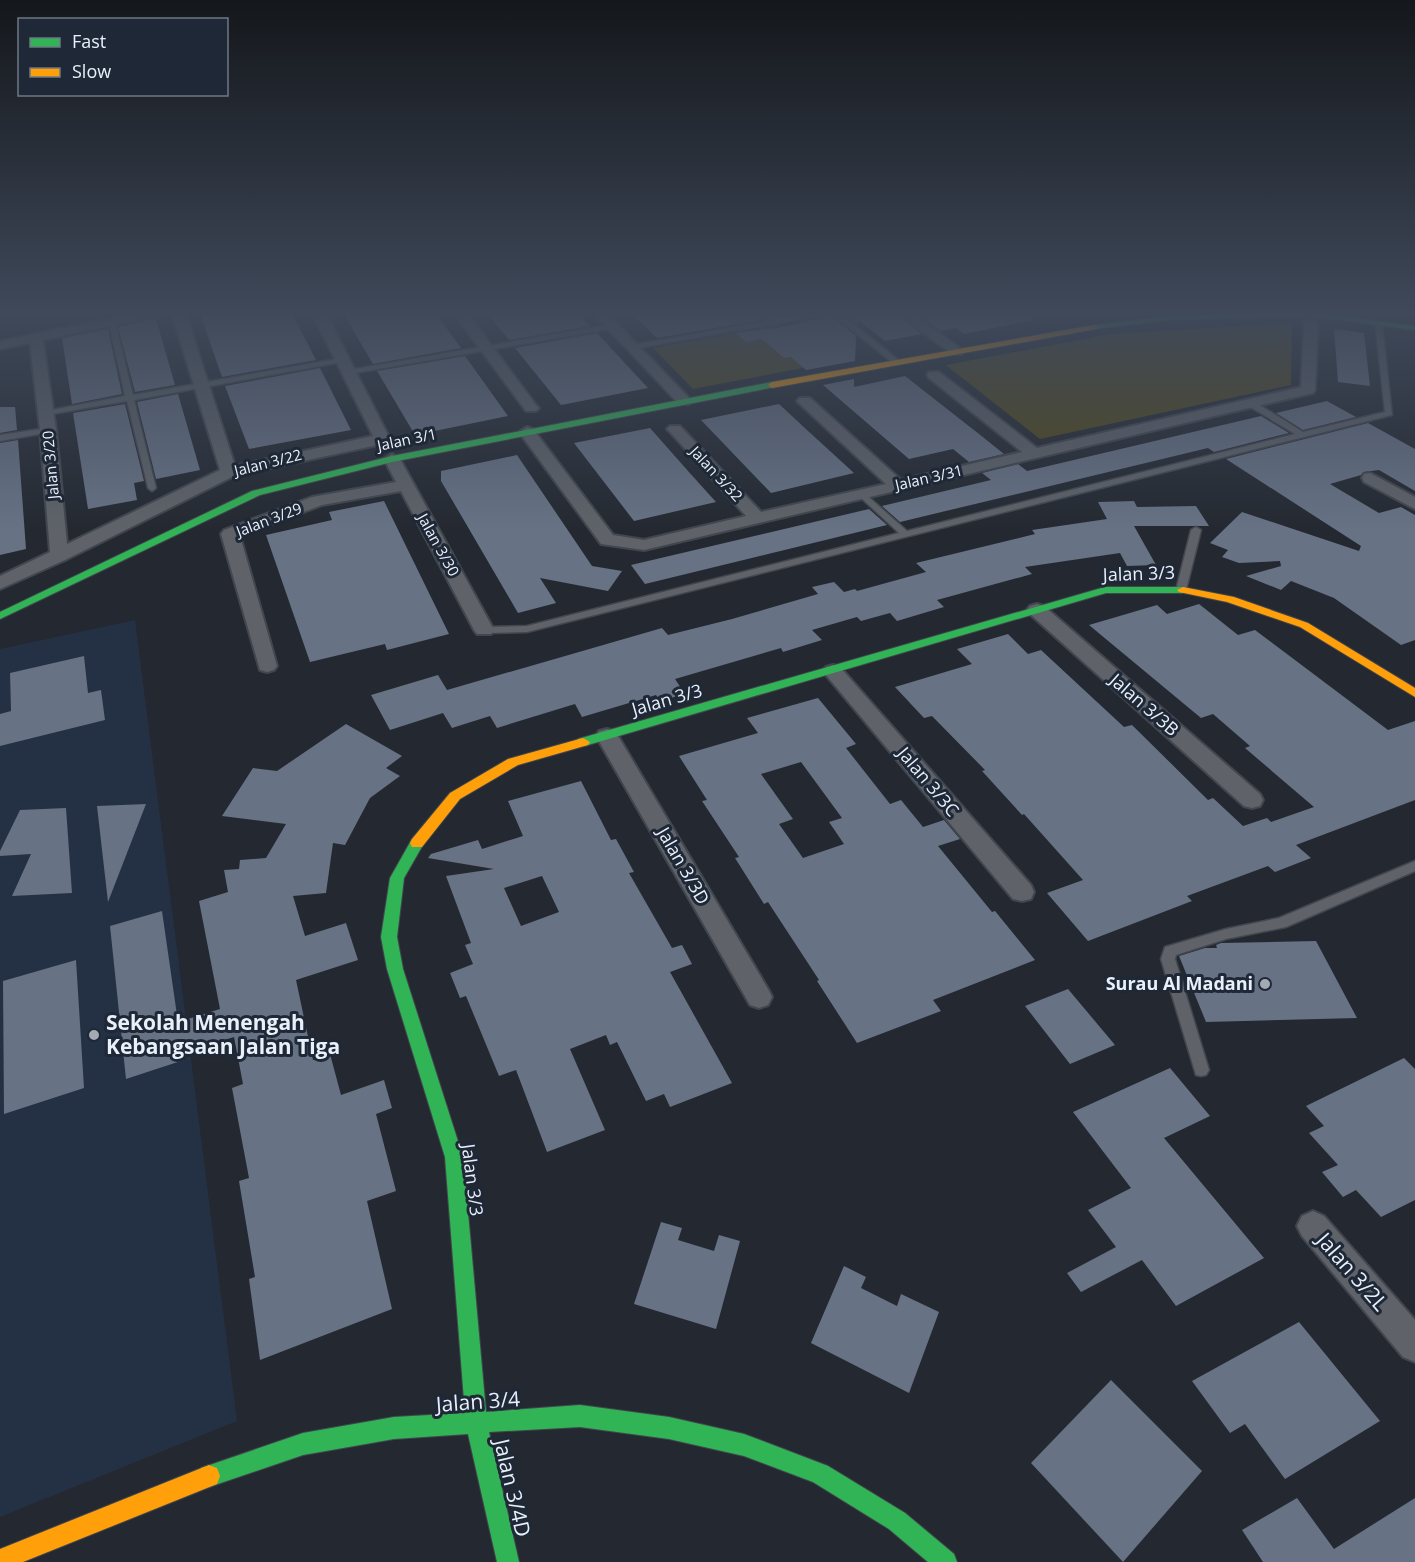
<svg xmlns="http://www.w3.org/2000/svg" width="1415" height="1562" viewBox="0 0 1415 1562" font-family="'Open Sans',sans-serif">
<rect width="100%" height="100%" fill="#242931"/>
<polygon fill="#243043" points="135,620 237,1421 0,1517 0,649"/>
<g fill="#53491b">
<polygon points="1292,323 1291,385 1040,439 946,365 1112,334"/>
<polygon points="768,327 813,366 693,389 653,348"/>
</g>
<g fill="#677284" fill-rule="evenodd">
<polygon points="199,311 291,311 316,360 222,377"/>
<polygon points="342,311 434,311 461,348 373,364"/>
<polygon points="486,311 576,311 590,326 509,340"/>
<polygon points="629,311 753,311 761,320 657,338"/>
<polygon points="840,311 892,311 922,334 885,341 857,319 857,324"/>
<polygon points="913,311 1029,311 1033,320 964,334 956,328 940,331"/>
<polygon points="831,316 856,336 855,361 806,370 791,357 784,358 762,339 746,342 736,333 776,328"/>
<polygon points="156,319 175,385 135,392 118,327"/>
<polygon points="108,329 122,394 72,404 62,338"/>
<polygon points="1334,329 1364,333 1370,386 1338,382"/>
<polygon points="597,333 648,388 561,405 515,348"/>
<polygon points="465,356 508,416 415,435 377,371"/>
<polygon points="320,368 351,430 249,449 225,386"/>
<polygon points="905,376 979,434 1004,454 969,462 953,449 909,459 823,385 854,379 854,387"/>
<polygon points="178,394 200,470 156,479 137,402"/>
<polygon points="1327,401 1356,417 1303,430 1276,413"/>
<polygon points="125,404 144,481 134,483 137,500 88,509 73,413"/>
<polygon points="779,404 807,430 854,473 771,493 701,420"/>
<polygon points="0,407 15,407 17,430 0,433"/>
<polygon points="1261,416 1289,433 1214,452 1208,448 900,522 882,506 991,480 982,473 1018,464 1027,471"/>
<polygon points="1368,423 1415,449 1415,491 1379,470 1364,472 1361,475 1330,484 1379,513 1401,507 1415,515 1415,640 1401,645 1334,598 1291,581 1281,590 1246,576 1281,566 1280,561 1239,563 1222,557 1228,550 1210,543 1242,512 1359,551 1361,546 1226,459"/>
<polygon points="650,428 688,471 716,502 634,521 574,443"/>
<polygon points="18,440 26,549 0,555 0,443"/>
<polygon points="517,455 592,566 622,571 608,591 540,578 556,603 518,613 441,481 441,471"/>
<polygon points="384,501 449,634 387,650 385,644 310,662 266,535 332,520 329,512"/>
<polygon points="1134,501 1137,507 1196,506 1209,526 1134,526 1156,565 1127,566 1120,553 1025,567 1032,574 937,600 944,607 897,621 890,613 861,621 857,617 812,630 822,640 783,652 781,648 675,679 685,694 660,701 656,695 582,717 575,704 497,728 490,716 452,728 443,713 390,730 371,695 438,675 447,690 662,628 668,635 732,619 818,594 812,587 834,582 844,592 855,589 857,591 926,572 916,563 1035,534 1032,530 1107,519 1098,502"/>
<polygon points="869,509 887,525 645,584 631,565"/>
<polygon points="1199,604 1238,635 1255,630 1388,730 1415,721 1415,800 1296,845 1311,858 1275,872 1268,866 1187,896 1192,901 1088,941 1047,893 1083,880 1024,814 1022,815 982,771 985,770 932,716 924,718 895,687 972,664 957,649 1008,634 1028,654 1041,650 1124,727 1132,725 1208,800 1213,798 1243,826 1267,818 1271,822 1314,807 1245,748 1250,746 1213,714 1201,718 1089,625 1157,605 1167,614"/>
<polygon points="84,656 88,693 101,690 105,720 0,746 0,714 11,711 10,673"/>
<path d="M818 698 856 744 846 748 890 804 901 800 923 827 944 820 960 839 938 846 992 912 995 911 1035 960 933 1000 941 1011 857 1043 817 981 819 980 768 902 764 904 735 858 739 857 702 801 707 800 679 756 758 733 747 718ZM801 762 842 818 829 822 844 844 803 858 779 824 793 819 761 774Z"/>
<polygon points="346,724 402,756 386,768 400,776 370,798 345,845 333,843 326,893 293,896 305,936 346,923 358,960 296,980 313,1060 330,1054 341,1095 384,1080 392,1108 376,1114 396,1191 367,1201 392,1309 260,1360 249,1279 255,1277 239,1181 249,1178 232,1088 243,1084 234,1037 183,1053 184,1060 126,1079 110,926 162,911 178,1022 220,1009 199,901 228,892 224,870 239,869 240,860 266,858 286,824 222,816 253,768 277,771"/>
<path d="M581 781 611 840 616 839 634 872 629 873 672 948 682 945 692 964 670 972 732 1083 670 1107 664 1094 646 1101 617 1042 610 1045 606 1035 570 1049 605 1130 547 1152 516 1070 499 1076 466 996 460 998 450 973 473 964 465 945 471 943 446 876 494 869 428 858 431 854 478 840 482 849 523 836 508 801ZM542 876 559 912 521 926 504 888Z"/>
<polygon points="146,804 108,902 97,806"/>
<polygon points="66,808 72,893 12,896 31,854 0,856 0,851 20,810"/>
<polygon points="1316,941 1357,1018 1206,1022 1179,956 1205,948 1217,948 1216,945 1221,943"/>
<polygon points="76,960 84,1088 4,1114 3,981"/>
<polygon points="1068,989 1115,1045 1070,1064 1025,1006"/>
<polygon points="1404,1058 1415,1069 1415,1200 1381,1217 1356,1190 1343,1197 1322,1172 1338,1165 1309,1133 1324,1126 1306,1106"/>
<polygon points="1170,1068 1210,1116 1164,1138 1264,1258 1176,1306 1142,1260 1081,1292 1067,1273 1116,1247 1088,1210 1131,1188 1073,1112"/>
<polygon points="661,1222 682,1228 678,1240 714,1251 719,1235 740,1241 716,1329 634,1304"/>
<polygon points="844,1266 866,1277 861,1288 897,1306 901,1294 939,1312 909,1393 811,1343"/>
<polygon points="1299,1322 1380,1421 1285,1479 1245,1424 1230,1433 1192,1381"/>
<polygon points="1111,1380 1202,1471 1123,1562 1031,1463"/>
<polygon points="1297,1498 1334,1549 1415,1498 1415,1562 1263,1562 1242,1530"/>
</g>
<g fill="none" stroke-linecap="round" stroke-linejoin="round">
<defs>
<g id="lane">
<polygon points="823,311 837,311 901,362 894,364 832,314 633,349 629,347 633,345"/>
<polygon points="108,320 115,322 133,395 342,358 346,360 342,362 134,400 156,488 152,491 148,488 127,401 46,415 42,413 46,411 125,396"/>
<polygon points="1375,321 1382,323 1392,415 527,632 484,633 479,630 484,627 527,626 899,533 859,496 858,494 862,491 907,531 1295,434 1247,405 1247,401 1253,401 1303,432 1385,412"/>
<polygon points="613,324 616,324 616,328 349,374 345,372 349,370"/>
<polygon points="48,428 51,428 51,432 0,441 0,435"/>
<polygon points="1196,527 1201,530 1186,590 1181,593 1177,592 1176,590 1191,530"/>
<polygon points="1415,861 1415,871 1286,927 1226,939 1176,955 1175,959 1209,1070 1206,1075 1201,1076 1196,1075 1161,959 1165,947 1226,929 1279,918"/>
</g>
<g id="street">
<polygon points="146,311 171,311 164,315 43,340 56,430 67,544 220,470 171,311 185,311 235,466 373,436 311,311 325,311 390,439 382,444 234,476 65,560 0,589 0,576 50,552 40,430 30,343 0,349 0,341"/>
<polygon points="452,311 466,311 536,405 539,408 536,411 526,411"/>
<polygon points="591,311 605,311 689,398 692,401 689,404 679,404"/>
<polygon points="755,311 770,311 782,322 775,326 770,325"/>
<polygon points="894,311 909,311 964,351 962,354 952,354"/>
<polygon points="1031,311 1046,311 1047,312 1040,316"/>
<polygon points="1304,311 1314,311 1318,327 1315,390 1313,393 644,550 601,544 519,432 527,427 533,429 613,535 644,540 746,516 670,432 667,429 670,426 680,426 761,512 886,484 800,404 797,401 800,398 810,398 901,480 1022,452 929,378 927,375 929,372 939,372 1037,448 1301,387 1304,327 1302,314"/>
<polygon points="392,454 400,459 494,630 491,634 477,634 474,630 401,491 322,505 240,536 277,666 274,670 267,672 260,670 221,534 224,530 312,497 396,482 384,459"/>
<polygon points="1370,473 1415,497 1415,509 1364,482 1362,478 1364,474"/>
<polygon points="1037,604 1044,606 1260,794 1263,800 1260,806 1252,808 1244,806 1030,614 1027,610 1030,606"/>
<polygon points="833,665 840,667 1031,885 1034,892 1031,899 1022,901 1013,899 826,675 823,671 826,667"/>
<polygon points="607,729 615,731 618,736 768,989 772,997 768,1005 759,1008 750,1005 596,736 599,731"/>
<polygon points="1313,1211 1324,1216 1415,1320 1415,1362 1403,1357 1302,1236 1297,1226 1302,1216"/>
</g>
<g id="fast">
<polygon points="1309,312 1415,326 1415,330 1309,316 1172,320 1094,329 1090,327 1094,325 1172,316"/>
<polygon points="772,382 776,385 775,387 392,462 260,495 0,619 0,612 252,491 392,456"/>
<polygon points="1105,587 1183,587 1189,590 1183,593 1106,593 588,745 583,746 576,742 578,739"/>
<polygon points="417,838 422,839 424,843 404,878 397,937 403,969 463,1157 486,1412 580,1405 669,1417 744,1434 828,1466 905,1513 954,1554 957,1562 928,1562 889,1529 813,1482 744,1456 669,1439 580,1427 489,1432 519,1562 497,1562 468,1434 394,1439 303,1455 209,1487 201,1484 198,1476 201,1468 303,1433 394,1417 465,1413 445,1157 387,969 381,937 390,878 412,839"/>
</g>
<g id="slow">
<polygon points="1094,325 1098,327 1097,329 772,388 768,385 772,382"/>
<polygon points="1183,587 1234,597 1308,623 1415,688 1415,697 1300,627 1227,602 1179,592 1177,590"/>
<polygon points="583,738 590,742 588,745 518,765 460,799 422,847 412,847 410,843 412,839 450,793 508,759"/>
<polygon points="209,1465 217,1468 220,1476 217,1484 23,1562 0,1562 0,1549"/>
</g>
</defs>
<use href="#lane" stroke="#42464e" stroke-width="3"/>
<use href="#street" stroke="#42464e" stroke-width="4"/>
<use href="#fast" stroke="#42464e" stroke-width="2"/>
<use href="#slow" stroke="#42464e" stroke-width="2"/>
<use href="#lane" fill="#5f6369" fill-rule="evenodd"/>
<use href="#street" fill="#5f6369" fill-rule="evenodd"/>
<use href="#fast" fill="#30b455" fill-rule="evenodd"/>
<use href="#slow" fill="#ff9f0a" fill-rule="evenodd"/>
</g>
<linearGradient id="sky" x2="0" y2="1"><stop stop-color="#14171b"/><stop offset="0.59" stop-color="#3f495a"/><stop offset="1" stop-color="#3f495a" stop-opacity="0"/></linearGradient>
<rect width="1415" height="530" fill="url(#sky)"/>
<g fill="#a4aab4" stroke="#1e2837" stroke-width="2">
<circle cx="1265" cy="984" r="6"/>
<circle cx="94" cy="1035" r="6"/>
</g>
<g text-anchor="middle" stroke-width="6" stroke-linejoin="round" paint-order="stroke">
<g font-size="15" fill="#e9f0fa" stroke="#1e2837">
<text transform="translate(407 440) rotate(-12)" y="5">Jalan 3/1</text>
<text transform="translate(268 463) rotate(-14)" y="5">Jalan 3/22</text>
<text transform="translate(51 465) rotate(-95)" y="5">Jalan 3/20</text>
<text transform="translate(716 474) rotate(47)" y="5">Jalan 3/32</text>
<text transform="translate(929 478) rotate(-13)" y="5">Jalan 3/31</text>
<text transform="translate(269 520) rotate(-21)" y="5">Jalan 3/29</text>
<text transform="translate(438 545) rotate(61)" y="5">Jalan 3/30</text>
</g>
<g font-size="18" fill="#e9f0fa" stroke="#1e2837">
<text transform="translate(1139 574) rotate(-2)" y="6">Jalan 3/3</text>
<text transform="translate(667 700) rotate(-16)" y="6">Jalan 3/3</text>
<text transform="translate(1144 705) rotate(41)" y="6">Jalan 3/3B</text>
<text transform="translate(928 782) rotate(50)" y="6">Jalan 3/3C</text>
<text transform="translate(683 866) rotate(60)" y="6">Jalan 3/3D</text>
<text transform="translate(472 1180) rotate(83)" y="6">Jalan 3/3</text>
</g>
<g font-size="18" font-weight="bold" fill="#e9f0fa" stroke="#1e2837" text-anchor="end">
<text x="1253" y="990">Surau Al Madani</text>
</g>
<g font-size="21" font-weight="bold" fill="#e9f0fa" stroke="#1e2837" text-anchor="start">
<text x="106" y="1030">Sekolah Menengah<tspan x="106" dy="24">Kebangsaan Jalan Tiga</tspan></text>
</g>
<g font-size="21" fill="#e9f0fa" stroke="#1e2837">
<text transform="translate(1352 1272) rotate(49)" y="7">Jalan 3/2L</text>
<text transform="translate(478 1402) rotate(-4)" y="7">Jalan 3/4</text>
<text transform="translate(512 1488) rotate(77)" y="7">Jalan 3/4D</text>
</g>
</g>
<rect x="18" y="18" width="210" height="78" fill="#1e2837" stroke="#6f7885" stroke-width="1.5"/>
<rect x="30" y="38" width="30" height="9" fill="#30b455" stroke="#6f7885" stroke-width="1.5"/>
<text x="72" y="48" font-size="18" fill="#e9f0fa">Fast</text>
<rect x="30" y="68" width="30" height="9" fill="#ff9f0a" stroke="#6f7885" stroke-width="1.5"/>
<text x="72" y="78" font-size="18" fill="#e9f0fa">Slow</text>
</svg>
